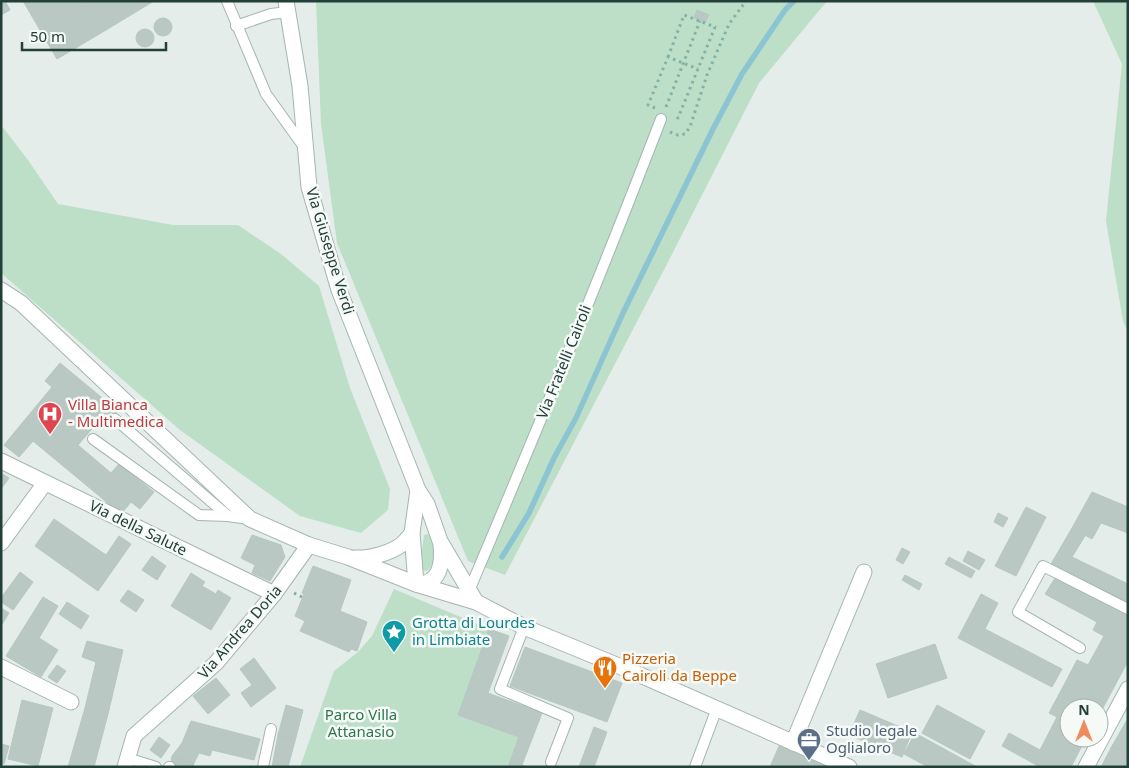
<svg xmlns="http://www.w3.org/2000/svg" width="1129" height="768" viewBox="0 0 1129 768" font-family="'Noto Sans',sans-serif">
<rect width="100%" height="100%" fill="#e4edea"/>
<g fill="#bddec7">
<polygon points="316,1 827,1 759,83 667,264 505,575 468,561 337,243 321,124"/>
<polygon points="1093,1 1128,1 1128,332 1123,321 1106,221 1122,64"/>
<polygon points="1,125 28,160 58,204 173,225 238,225 281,254 319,286 350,388 390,489 388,510 361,533 300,516 180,430 1,273"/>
<path d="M428 534C435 546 439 560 427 571L422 570 420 564 424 535Z"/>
<polygon points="394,589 489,629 458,715 519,737 508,767 300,767 334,671 358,652 372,636"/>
</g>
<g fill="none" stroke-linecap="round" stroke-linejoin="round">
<polyline stroke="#8dc4d2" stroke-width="5.5" points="502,557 529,513 554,458 576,418 623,313 713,129 742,74 785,10 794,1"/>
</g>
<g fill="#b9c8c3" stroke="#b6c7c1">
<polygon points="1,1 5,1 10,10 1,15"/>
<polygon points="23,1 81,1 101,33 57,59"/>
<polygon points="81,1 154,1 101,33"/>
<polygon points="697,10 709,15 705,22 694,18"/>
<circle cx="163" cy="27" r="9"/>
<circle cx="145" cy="38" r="9"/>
<polygon points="60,363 118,411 104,429 97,423 78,445 111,473 119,464 154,492 140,509 131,502 121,514 33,441 19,457 4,445 52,387 45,381"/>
<polygon points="1,473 9,478 1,489"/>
<polygon points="1092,492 1128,507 1128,533 1101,523 1092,539 1072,528"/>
<polygon points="1026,507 1046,517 1016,576 995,566"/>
<polygon points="998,513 1008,518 1003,527 994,522"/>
<polygon points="54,519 106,555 119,536 131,544 98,591 35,546"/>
<polygon points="1072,528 1085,536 1072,557 1128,584 1120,599 1051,564"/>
<polygon points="252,535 281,545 285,557 270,581 252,573 255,565 241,558"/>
<polygon points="902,548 910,552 903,564 896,560"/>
<polygon points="968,551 985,560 979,570 963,561"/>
<polygon points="152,556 166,566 157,580 142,570"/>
<polygon points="949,557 975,571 971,578 945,564"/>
<polygon points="313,566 351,580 340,611 367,622 357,651 351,649 349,652 300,631 305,621 295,616 304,594 302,593"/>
<polygon points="20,572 33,582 13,610 1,602 1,598"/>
<polygon points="191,573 205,582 202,586 216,594 218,590 231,598 211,630 171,606"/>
<polygon points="905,575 922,584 919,590 902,580"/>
<polygon points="1057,575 1128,613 1128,661 1105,704 1065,683 1077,660 1088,665 1104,636 1093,630 1097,622 1045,594"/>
<polygon points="1128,586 1128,603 1120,599"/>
<polygon points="128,590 144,600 136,612 120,601"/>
<polygon points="981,594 998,603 985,629 1062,669 1052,687 958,638"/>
<polygon points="43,597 58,606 39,638 58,650 41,677 6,656"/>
<polygon points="67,602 89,616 81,629 59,614"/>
<polygon points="1,608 9,613 1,626"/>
<polygon points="489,629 509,636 488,693 542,713 522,765 527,767 508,767 519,737 458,715"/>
<polygon points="87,641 123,650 108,714 85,708 96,662 82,657"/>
<polygon points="935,644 947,678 888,698 876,664"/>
<polygon points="525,647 622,683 607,722 510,686"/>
<polygon points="254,658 276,688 251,707 241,693 252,685 240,669"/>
<polygon points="57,665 66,671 57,683 48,677"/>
<polygon points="216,678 230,695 208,714 193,696"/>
<polygon points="1065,683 1105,704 1099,715 1099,708 1069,708 1069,738 1086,738 1071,767 1040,767 1002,746 1009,733 1040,750 1057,717 1049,713"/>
<polygon points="22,700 53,708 38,766 8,759"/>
<polygon points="286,705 303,710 295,741 278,735"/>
<polygon points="937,705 985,731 970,759 922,733"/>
<polygon points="85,708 108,714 94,767 68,767"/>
<polygon points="860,710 912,732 902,757 849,735"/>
<polygon points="1127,720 1128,720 1128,755 1112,746"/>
<polygon points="191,721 260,739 254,760 212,750 210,756 199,753 194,763 172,756 182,743"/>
<polygon points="594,727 607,732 594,767 579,767"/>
<polygon points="915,733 977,767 928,767 904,754"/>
<polygon points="278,735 295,741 288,767 272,767"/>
<polygon points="159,737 170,745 161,758 150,750"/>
<polygon points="1,744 9,746 4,764 1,763"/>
<polygon points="779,746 828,767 770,767"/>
<polygon points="1112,746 1128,755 1128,767 1101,767"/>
<polygon points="172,756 194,763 193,767 170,767"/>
</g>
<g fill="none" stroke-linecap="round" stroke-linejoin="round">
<defs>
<g id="lane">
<polyline points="227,1 266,94 304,147"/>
<polyline points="236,26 271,14 288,12"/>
<polyline points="115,419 228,516 249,519"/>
<polyline points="93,439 199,515 228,516"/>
<path d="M469 591C535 435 600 278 661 119"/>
<polyline points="524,627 500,689 568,718 551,762"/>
<polyline points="1080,648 1018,612 1043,566 1128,609"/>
<polyline points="127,758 156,767"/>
<polyline points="169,767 170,767"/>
<polyline points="263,767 271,729"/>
<polyline points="695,767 717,708"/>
</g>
<g id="street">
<polyline points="286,1 300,86 309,187 339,290 418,490 427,504 440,541 476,602"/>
<polyline points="1,290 21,303 250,519 309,545 348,557 416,584 476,602 524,627 631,671 849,767"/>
<polyline points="1,461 274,594"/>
<polyline points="1,543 45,483"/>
<path d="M355 558C369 559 390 553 401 545 405 542 409 537 412 533"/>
<polyline points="416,584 412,533 418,490"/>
<path d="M417 584C440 585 443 563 441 545"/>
<polyline points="1,667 71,702"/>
<polyline points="793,743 864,572"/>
<polyline points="125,767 134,736 216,663 274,594 309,545"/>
</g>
<polyline id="secondary" points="1086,767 1128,689"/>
</defs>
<use href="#lane" stroke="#a6b5b1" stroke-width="12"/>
<use href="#street" stroke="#a6b5b1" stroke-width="17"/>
<use href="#secondary" stroke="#a2b9b2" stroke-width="17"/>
<g stroke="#84b1a5" stroke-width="3" stroke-dasharray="2.5 4" stroke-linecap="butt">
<polyline points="668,57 684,15 715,27 678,118 674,116"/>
<polyline points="666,107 700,21"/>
<polyline points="655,108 648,105 668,57 698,69"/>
<polyline points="670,132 678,135 685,134 690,127 707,75 729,24 746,1"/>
<polyline points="294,593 302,597"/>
</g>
<use href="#lane" stroke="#fff" stroke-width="10"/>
<use href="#street" stroke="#fff" stroke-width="15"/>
<use href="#secondary" stroke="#fff" stroke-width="15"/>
</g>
<defs>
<symbol id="hospital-pin" viewBox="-11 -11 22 30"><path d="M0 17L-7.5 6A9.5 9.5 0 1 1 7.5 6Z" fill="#e0444e" stroke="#f5faf7"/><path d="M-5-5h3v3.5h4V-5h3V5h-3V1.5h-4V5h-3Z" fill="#fff"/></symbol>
<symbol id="sight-pin" viewBox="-11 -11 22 30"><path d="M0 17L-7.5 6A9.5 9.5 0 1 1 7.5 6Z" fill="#0f9aa8" stroke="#f5faf7"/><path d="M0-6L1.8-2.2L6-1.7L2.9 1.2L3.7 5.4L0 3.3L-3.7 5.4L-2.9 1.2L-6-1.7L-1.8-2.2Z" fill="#fff"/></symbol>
<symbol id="restaurant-pin" viewBox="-11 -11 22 30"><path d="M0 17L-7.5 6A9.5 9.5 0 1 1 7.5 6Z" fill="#e8710a" stroke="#f5faf7"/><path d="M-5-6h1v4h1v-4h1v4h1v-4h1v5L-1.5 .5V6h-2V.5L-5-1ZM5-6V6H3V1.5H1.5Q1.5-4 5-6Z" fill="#fff"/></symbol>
<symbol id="office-pin" viewBox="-11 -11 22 30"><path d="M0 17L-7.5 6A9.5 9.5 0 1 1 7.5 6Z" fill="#5c6f8a" stroke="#f5faf7"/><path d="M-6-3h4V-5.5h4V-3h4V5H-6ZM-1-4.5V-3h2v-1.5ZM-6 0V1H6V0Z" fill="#fff"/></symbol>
</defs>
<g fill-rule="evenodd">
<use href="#hospital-pin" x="36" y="400" width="28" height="38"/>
<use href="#sight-pin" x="380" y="618" width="28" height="38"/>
<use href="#restaurant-pin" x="591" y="654" width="28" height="38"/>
<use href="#office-pin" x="795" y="726" width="28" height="38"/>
</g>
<g text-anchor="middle" stroke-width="5" stroke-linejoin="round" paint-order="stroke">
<g font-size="15" fill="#233f39" stroke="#f5faf7">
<text transform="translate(330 251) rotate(73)" y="5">Via Giuseppe Verdi</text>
<text transform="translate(564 362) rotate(-68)" y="5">Via Fratelli Cairoli</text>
<text transform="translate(138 528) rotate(26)" y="5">Via della Salute</text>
<text transform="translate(240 632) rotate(-49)" y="5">Via Andrea Doria</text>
</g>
<g font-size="15" fill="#be3a42" stroke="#f5faf7" text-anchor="start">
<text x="68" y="410">Villa Bianca<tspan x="68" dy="17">- Multimedica</tspan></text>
</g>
<g font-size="15" fill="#0d838f" stroke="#f5faf7" text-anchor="start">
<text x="412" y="628">Grotta di Lourdes<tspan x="412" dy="17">in Limbiate</tspan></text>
</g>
<g font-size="15" fill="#c56008" stroke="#f5faf7" text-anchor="start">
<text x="622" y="664">Pizzeria<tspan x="622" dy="17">Cairoli da Beppe</tspan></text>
</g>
<g font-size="15" fill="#2d764d" stroke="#f5faf7">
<text x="361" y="720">Parco Villa<tspan x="361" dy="17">Attanasio</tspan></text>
</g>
<g font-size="15" fill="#4e5e75" stroke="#f5faf7" text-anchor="start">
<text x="826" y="736">Studio legale<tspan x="826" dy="17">Oglialoro</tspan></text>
</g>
</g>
<rect width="1129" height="768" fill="none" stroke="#233f39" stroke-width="5"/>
<g transform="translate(1084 723)"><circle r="24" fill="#f5faf7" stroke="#a1afab"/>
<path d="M0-4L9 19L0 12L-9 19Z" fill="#f1895e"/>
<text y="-8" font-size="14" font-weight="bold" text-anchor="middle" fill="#233f39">N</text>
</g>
<path d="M22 42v8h144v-8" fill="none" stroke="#233f39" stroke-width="2.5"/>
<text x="30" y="42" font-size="15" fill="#233f39" stroke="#f5faf7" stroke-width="4" paint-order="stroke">50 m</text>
</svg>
